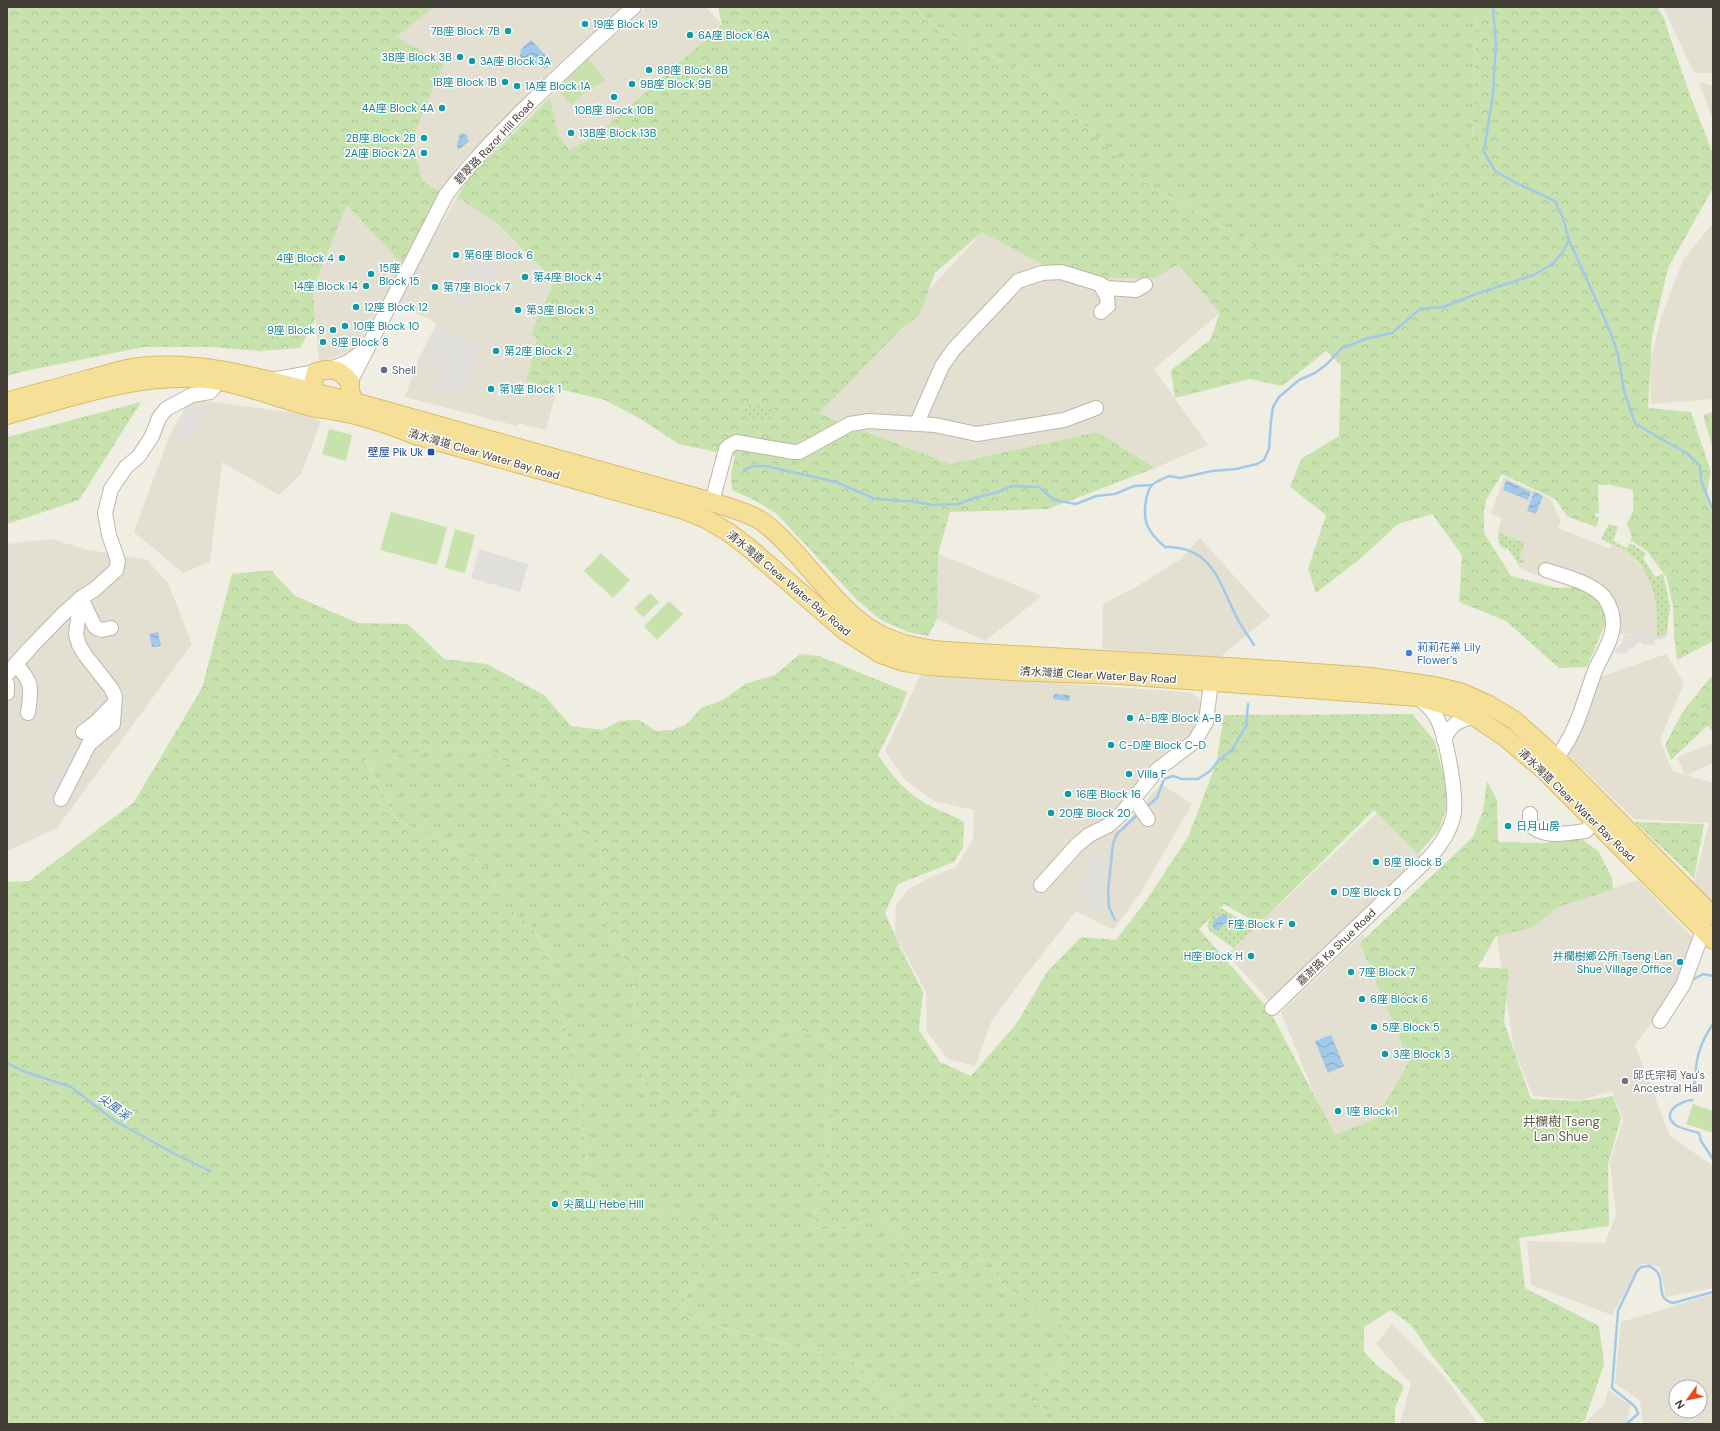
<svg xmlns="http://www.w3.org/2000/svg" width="1720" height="1431" viewBox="0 0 1720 1431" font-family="'DM Sans','Noto Sans TC',sans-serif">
<defs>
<pattern id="grass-tufts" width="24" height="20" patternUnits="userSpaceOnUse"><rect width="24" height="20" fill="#c8e2ae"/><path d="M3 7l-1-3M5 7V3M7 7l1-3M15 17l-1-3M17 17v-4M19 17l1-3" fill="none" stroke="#adc396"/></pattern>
<pattern id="forest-crowns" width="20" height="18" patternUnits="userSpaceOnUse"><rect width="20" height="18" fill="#c8e2ae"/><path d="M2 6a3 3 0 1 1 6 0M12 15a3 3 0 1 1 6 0" fill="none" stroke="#adc396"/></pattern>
<pattern id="garden-dots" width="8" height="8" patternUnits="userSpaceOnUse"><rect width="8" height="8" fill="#c8e2ae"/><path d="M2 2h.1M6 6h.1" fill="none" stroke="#adc396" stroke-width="1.8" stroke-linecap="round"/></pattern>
<pattern id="water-waves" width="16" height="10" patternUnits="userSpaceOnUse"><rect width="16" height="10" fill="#a2c9e9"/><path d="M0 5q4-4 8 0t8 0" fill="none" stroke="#86a4be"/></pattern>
</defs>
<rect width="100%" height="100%" fill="#f0ede3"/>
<g fill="#e3dfd1" fill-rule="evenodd">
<polygon points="434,7 622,7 560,62 458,165 440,192 423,183 411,142 444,64 395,37"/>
<polygon points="647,7 706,7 722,25 597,135 569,150 558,134 550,97 588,59"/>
<polygon points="1663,7 1713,7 1713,73 1694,73"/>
<polygon points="1699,82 1713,86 1713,120"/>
<polygon points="457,197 499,225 554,281 531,334 537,337 526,380 557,389 546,430 518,423 517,426 405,397 418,360 437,323 395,303"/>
<polygon points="347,205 402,264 361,340 349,351 319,363 313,290"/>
<polygon points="1713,223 1713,399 1651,404 1650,363 1661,318 1683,260"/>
<polygon points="982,232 1177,263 1220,313 1154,369 1208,445 1155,468 1097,432 950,464 818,412"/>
<polygon points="190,399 304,414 321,421 301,474 279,495 222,462 210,562 183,573 134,532 170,434"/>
<polygon points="1504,477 1551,499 1561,522 1558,528 1610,549 1612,544 1631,555 1637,562 1646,572 1652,584 1658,619 1657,636 1618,634 1597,581 1545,562 1542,568 1535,575 1518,567 1525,561 1538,567 1519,558 1525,543 1498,532 1502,518 1491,514"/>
<polygon points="1200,538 1270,616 1220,657 1102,649 1103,604 1134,588 1181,559"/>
<polygon points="52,539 84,549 147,560 168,583 192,644 57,828 7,851 7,545 8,544"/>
<polygon points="938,554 1042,596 985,641 937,619"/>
<polygon points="1666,654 1684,683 1660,739 1672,771 1685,775 1677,757 1711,743 1713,748 1713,763 1687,775 1713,783 1713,906 1692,892 1709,823 1634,819 1568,755 1594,679"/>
<polygon points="920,676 1013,680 1171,691 1192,693 1199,699 1201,704 1199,719 1189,736 1161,757 1113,814 1074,841 1120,829 1161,784 1192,804 1141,892 1113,930 1076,911 1019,984 991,1022 975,1066 948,1059 927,1032 926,992 895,935 896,905 907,890 931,877 956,867 973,839 974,810 934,801 905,780 885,751"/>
<polygon points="1379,811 1421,856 1270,1002 1227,954"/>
<polygon points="1638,880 1693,938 1681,983 1635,1045 1670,1136 1713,1166 1713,1288 1666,1297 1660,1267 1641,1263 1612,1315 1531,1285 1527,1241 1605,1243 1616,1215 1610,1163 1623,1120 1612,1091 1581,1100 1533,1096 1514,1050 1495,926"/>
<polygon points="1363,934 1431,1101 1333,1140 1281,1012"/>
<path d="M1713 1294V1424H1643L1640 1401 1615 1383 1621 1322ZM1676 1387H1700V1411H1676Z"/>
<polygon points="1392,1324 1445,1377 1478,1424 1400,1424 1411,1384 1376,1344"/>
<polygon points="1608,1390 1630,1405 1627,1421 1622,1424 1584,1424 1604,1405"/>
</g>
<g fill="url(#grass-tufts)">
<polygon points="916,7 1477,7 1472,142 1409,233 1296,270 1138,178 1040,81 928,23"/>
<polygon points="454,748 487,750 536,781 566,820 602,846 600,898 609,931 631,973 635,996 638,1045 646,1098 732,1113 744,1061 785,1023 833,1044 829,1079 833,1116 813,1228 838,1231 880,1216 903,1238 906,1283 948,1271 988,1258 1004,1286 1068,1330 1058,1366 1039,1383 1090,1424 892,1424 897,1405 853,1361 712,1325 677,1311 695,1283 681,1210 649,1212 617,1209 589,1183 580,1095 569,1071 569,1039 558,998 551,960 532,926 502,904 489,868 396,819 365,758"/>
</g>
<g fill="url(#forest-crowns)">
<polygon points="7,7 434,7 396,37 444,64 411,142 423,182 440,192 402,264 347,205 313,289 315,320 300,348 259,351 212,347 144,347 25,371 7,376"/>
<polygon points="718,7 916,7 928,23 1040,81 1138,178 1296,270 1409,233 1472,142 1477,7 1657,7 1663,16 1690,95 1713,154 1713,188 1668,268 1652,336 1648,408 1691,412 1711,472 1706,496 1713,515 1713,641 1677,660 1674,635 1673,607 1667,578 1647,551 1630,540 1632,537 1627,524 1633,511 1633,490 1611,485 1598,485 1599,514 1595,513 1595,516 1599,518 1596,527 1568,517 1555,499 1502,474 1486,500 1484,511 1484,533 1511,576 1557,588 1578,587 1592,593 1602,606 1606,622 1587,667 1559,668 1506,621 1459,602 1462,555 1432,514 1398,524 1360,559 1316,593 1308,569 1326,515 1290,487 1301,459 1339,436 1341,365 1326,351 1282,386 1250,379 1175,398 1171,370 1210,340 1220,313 1178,264 1155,278 1100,278 1042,264 982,232 935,273 919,316 905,325 819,413 950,464 1097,432 1155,468 1048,509 950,512 938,554 937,619 928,636 908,632 881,620 857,600 777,514 758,502 732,490 731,474 735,456 679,444 639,418 605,400 526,381 537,338 531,334 554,281 499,225 457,197 472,174 550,97 558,134 569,150 597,135 722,25"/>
<polygon points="141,402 79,500 7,524 7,437"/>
<polygon points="1713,412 1713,449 1703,415"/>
<path d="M271 570 295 596 358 623 408 624 444 659 487 664 544 695 571 726 602 730 619 721 639 720 656 731 672 730 687 724 701 708 723 700 745 684 775 675 800 654 819 656 907 692 899 713 878 755C892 775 903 790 925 803 937 810 951 814 964 822L963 848 954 862 898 884 885 913 902 951 923 992 919 1030 940 1062 971 1076 1017 1023 1047 972 1081 937 1116 940 1146 901 1188 837 1216 764 1224 715 1412 714 1434 740 1448 790 1446 809 1439 830 1418 854 1374 810 1264 919H1250L1224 904 1199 929 1270 1011 1335 1135 1377 1118 1409 1061 1360 943 1473 837 1483 811 1487 781 1497 800 1498 842 1545 843 1578 836 1599 852 1612 878 1613 889 1558 907 1531 928 1496 936 1478 967 1509 969 1504 1022 1531 1099 1581 1101 1613 1096 1621 1118 1608 1164 1609 1226 1519 1238 1525 1288 1599 1326 1604 1364 1585 1420 1578 1424H1487L1433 1357 1412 1326 1391 1310 1364 1327V1352L1379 1367 1404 1386 1395 1408V1424H1090L1027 1402 1039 1383 1058 1366 1067 1330 1004 1286 988 1258 948 1271 905 1283 903 1238 880 1216 838 1231 813 1228 833 1116 829 1079 833 1044 785 1023 744 1061 732 1113 682 1111 646 1098 638 1045 635 996 631 973 609 931 600 898 602 846 566 820 536 781 487 750 454 748 365 759 396 819 489 868 502 904 532 926 551 960 558 998 569 1039V1071L580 1095 589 1183 617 1209 649 1212 681 1210 719 1218 695 1283 677 1311 712 1325 853 1361 897 1405 892 1424H7V882L29 881 134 802 202 688 232 574Z"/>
<polygon points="1713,674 1713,733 1708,725 1671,760 1665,745 1682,713"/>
<polygon points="1635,822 1704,824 1694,878"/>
</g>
<g fill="url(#garden-dots)">
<polygon points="746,404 774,407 773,421 745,418"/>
<path d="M1609 524 1618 527 1613 541 1627 548 1630 543 1646 553 1643 558 1655 577 1663 574 1670 606 1667 633 1662 636H1657C1658 607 1655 575 1631 555 1623 548 1610 544 1601 539Z"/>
<polygon points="1498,532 1525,543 1519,558 1542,568 1539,576 1537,575 1541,568 1525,561 1519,565 1509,550 1501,547 1499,543"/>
<polygon points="1221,908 1238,918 1257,926 1233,948 1210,931 1207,926 1211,915"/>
</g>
<g fill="#c8e2ae">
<polygon points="588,59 606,80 583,94 571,105 557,89"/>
<polygon points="329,429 352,435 346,461 322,454"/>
<polygon points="391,512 447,527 437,565 380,550"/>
<polygon points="455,529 475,535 465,573 445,568"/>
<polygon points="601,553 630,580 613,598 584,571"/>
<polygon points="650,593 659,602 643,617 634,608"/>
<polygon points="669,601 683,614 657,640 644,626"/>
<polygon points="1693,1104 1713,1111 1713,1133 1686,1124"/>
</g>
<g fill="#e1dfdb">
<polygon points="479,253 500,268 464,310 449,297"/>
<polygon points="439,326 478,347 464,396 435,387 441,364 422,359"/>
<polygon points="190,408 212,408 201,418 193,444 175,437 181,418"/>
<polygon points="479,549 528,564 520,592 471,578"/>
<polygon points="7,613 19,614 18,651 7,651"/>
<polygon points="1668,633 1665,639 1655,639 1654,645 1643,644 1640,641 1634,647 1627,650 1628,653 1617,654 1614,652 1621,643 1624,635 1663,636"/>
<polygon points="69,750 79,753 65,795 47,788 53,772 61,774"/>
<polygon points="1107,851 1103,910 1087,909 1077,885 1079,877 1089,870 1092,858"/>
</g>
<g fill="url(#water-waves)">
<polygon points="531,40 552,62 545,69 539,63 535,66 520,58 521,49"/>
<polygon points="462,133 468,136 467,139 469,141 458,150 457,145 460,134"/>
<polygon points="1506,480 1531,492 1528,500 1503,490"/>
<polygon points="1534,491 1543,496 1536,514 1527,511"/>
<polygon points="158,632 161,646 152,647 149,634"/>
<polygon points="1054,694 1070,695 1069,701 1053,699"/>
<polygon points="1223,914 1227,917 1228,923 1223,924 1219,929 1215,929 1213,927 1213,921"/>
<polygon points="1331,1035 1344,1066 1328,1073 1315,1041"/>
</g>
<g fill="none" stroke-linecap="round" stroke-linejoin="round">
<g stroke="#a2c9e9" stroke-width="2.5">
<polyline points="1493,7 1496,44 1493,93 1484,152 1495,171 1516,183 1555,201 1563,218 1569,240 1610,331 1618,354 1624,391 1635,423 1656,436 1688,454 1700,466 1701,480 1713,510"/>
<polyline points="744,470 754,466 766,466 836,482 873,498 898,501 910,501 934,505 958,504 974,498 995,493 1012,486 1039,487 1054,500 1076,504 1096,496 1115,494 1134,486 1152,485"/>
<path d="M1254 645C1248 635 1241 627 1236 616 1219 582 1212 546 1165 547 1158 541 1151 534 1147 525 1143 515 1145 493 1152 485 1156 481 1163 479 1169 476L1180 478 1212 471 1236 469 1257 464 1264 460 1269 449 1271 420 1273 407 1279 397 1299 380 1315 373 1327 364 1342 348 1368 338 1392 333 1420 309 1443 307 1479 293 1534 275 1551 265 1562 253 1569 240"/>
<polyline points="1145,808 1157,798 1164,779 1173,776 1182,779 1198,779 1210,771 1219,760 1232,750 1246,726 1248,704"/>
<polyline points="1115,920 1109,907 1108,891 1113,844 1117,834 1138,814"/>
<polyline points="1694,979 1703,974 1713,976"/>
<polyline points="7,1063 23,1071 71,1087 115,1121 175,1154 210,1171"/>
<path d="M1694 1089C1696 1062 1697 1047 1713 1024"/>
<path d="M1692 1100C1679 1101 1659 1114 1677 1126 1683 1129 1692 1131 1699 1133L1701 1141 1713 1159"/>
<path d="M1626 1424 1638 1414 1636 1408 1632 1404 1612 1388 1618 1311 1637 1271 1641 1267 1649 1266C1671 1276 1651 1297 1673 1303L1713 1292"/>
</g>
<defs>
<g id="minor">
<polyline points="1100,284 1107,297 1108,306 1101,312"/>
<polyline points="330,369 348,362 364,350"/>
<polyline points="271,380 316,372"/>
<path d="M350 382 446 195C470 163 498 135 526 107 561 73 597 39 634 7"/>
<polyline points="917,423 942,366 954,349 1018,281 1042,273 1061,272 1100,284 1107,288 1136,290 1145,285"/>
<polyline points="712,502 726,449 729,446 736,442 794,452 799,452 850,424 869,421 935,425 977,434 1064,420 1096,408"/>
<path d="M1546 570C1563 576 1593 583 1604 597 1609 604 1613 614 1613 623 1613 640 1601 656 1595 671 1583 702 1578 731 1556 758"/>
<polyline points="81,598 95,627 102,630 111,628"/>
<path d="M16 664C34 685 31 687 28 713"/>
<polyline points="7,674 30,648 62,615 81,598 95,589 116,570 118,561 109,535 105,513 111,489 126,467 139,456 152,436 159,418 166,409 192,395 210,392 219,381"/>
<polyline points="7,684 7,693"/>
<polyline points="83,732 94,724 114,704"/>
<path d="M1444 740C1450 725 1459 719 1475 717"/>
<polyline points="61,799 89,744 113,724 115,696 111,688 85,655 79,645 76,634 81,598"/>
<polyline points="1134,799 1148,819"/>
<path d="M1530 814V825C1545 839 1567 833 1586 831L1594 820"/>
<polyline points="1041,885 1077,845 1089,835 1109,825 1122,813 1157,770 1195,741 1206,722 1211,682"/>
<path d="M1272 1008 1430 857C1441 845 1449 833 1453 818 1458 799 1446 731 1435 715 1431 708 1425 703 1418 698"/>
<polyline points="1660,1021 1683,985 1703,931"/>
</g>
<g id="major">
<path d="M310 393 316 372C332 368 339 368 350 382V391L354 402"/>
<path d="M7 402C34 394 62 387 89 379 106 375 122 369 139 367 214 359 282 386 354 402L712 502C727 507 744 511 758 519 774 529 787 544 800 558 847 612 868 645 945 651L1244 668 1371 677 1434 686 1460 692 1489 705 1514 720 1556 758 1713 916"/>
<path d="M7 415C75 396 148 369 219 381 252 387 284 400 316 408 348 411 386 423 415 435L681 509 706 519 728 532 748 547 844 630 881 654 904 662 928 666 1012 671 1120 675 1418 697 1456 708 1475 717 1505 737 1546 772 1713 940"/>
</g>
</defs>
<use href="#minor" stroke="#bdb7a9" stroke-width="16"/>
<use href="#major" stroke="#d9bc68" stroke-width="20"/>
<use href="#minor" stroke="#fff" stroke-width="14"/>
<use href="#major" stroke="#f6df96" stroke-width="18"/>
</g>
<g fill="#0f9aa8" stroke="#fff" stroke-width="1.5">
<circle cx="585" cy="24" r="4"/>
<circle cx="508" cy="31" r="4"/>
<circle cx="690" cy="35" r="4"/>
<circle cx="460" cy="57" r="4"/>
<circle cx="472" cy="61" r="4"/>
<circle cx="649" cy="70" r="4"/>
<circle cx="505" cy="82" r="4"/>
<circle cx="632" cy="84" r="4"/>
<circle cx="517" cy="86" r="4"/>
<circle cx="614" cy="97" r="4"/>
<circle cx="442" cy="108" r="4"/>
<circle cx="571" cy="133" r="4"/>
<circle cx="424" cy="138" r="4"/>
<circle cx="424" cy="153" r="4"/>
<circle cx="456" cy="255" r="4"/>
<circle cx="342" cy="258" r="4"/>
<circle cx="371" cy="274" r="4"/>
<circle cx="525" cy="277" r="4"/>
<circle cx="366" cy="286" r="4"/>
<circle cx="435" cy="287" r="4"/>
<circle cx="356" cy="307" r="4"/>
<circle cx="518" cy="310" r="4"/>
<circle cx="345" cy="326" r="4"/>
<circle cx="333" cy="330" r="4"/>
<circle cx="323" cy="342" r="4"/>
<circle cx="496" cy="351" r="4"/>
<circle cx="491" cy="389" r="4"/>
<circle cx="1130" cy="718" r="4"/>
<circle cx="1111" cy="745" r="4"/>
<circle cx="1129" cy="774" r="4"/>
<circle cx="1068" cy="794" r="4"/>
<circle cx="1051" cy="813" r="4"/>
<circle cx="1508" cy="826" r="4"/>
<circle cx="1376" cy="862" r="4"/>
<circle cx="1334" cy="892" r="4"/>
<circle cx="1292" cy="924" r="4"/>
<circle cx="1251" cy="956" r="4"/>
<circle cx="1680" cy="962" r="4"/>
<circle cx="1351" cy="972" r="4"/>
<circle cx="1362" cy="999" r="4"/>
<circle cx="1374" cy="1027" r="4"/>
<circle cx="1385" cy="1054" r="4"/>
<circle cx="1338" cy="1111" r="4"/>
<circle cx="555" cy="1204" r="4"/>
</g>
<circle fill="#5c6f8a" stroke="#fff" stroke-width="1.5" cx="384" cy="370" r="4"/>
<rect fill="#1a4fb4" stroke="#fff" stroke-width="1.5" x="427" y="448" width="8" height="8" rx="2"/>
<circle fill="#3f7fe0" stroke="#fff" stroke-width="1.5" cx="1409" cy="653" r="4"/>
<circle fill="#6b7280" stroke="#fff" stroke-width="1.5" cx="1625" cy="1081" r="4"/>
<g text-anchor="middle" stroke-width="3" stroke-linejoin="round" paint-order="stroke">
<g font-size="11" fill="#0d838f" stroke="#fff" text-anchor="start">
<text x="593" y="28">19座 Block 19</text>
<text x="500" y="35" text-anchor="end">7B座 Block 7B</text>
<text x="698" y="39">6A座 Block 6A</text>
<text x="452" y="61" text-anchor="end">3B座 Block 3B</text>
<text x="480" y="65">3A座 Block 3A</text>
<text x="657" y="74">8B座 Block 8B</text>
<text x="497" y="86" text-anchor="end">1B座 Block 1B</text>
<text x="640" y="88">9B座 Block 9B</text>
<text x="525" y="90">1A座 Block 1A</text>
<text x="434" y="112" text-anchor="end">4A座 Block 4A</text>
<text x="614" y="114" text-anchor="middle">10B座 Block 10B</text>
<text x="579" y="137">13B座 Block 13B</text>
<text x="416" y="142" text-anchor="end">2B座 Block 2B</text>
<text x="416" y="157" text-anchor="end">2A座 Block 2A</text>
<text x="464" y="259">第6座 Block 6</text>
<text x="334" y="262" text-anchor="end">4座 Block 4</text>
<text x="379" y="272">15座<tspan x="379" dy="13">Block 15</tspan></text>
<text x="533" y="281">第4座 Block 4</text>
<text x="358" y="290" text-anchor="end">14座 Block 14</text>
<text x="443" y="291">第7座 Block 7</text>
<text x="364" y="311">12座 Block 12</text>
<text x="526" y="314">第3座 Block 3</text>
<text x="353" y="330">10座 Block 10</text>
<text x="325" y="334" text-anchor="end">9座 Block 9</text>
<text x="331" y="346">8座 Block 8</text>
<text x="504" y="355">第2座 Block 2</text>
<text x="499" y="393">第1座 Block 1</text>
<text x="1138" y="722">A-B座 Block A-B</text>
<text x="1119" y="749">C-D座 Block C-D</text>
<text x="1137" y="778">Villa F</text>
<text x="1076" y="798">16座 Block 16</text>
<text x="1059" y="817">20座 Block 20</text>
<text x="1516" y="830">日月山房</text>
<text x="1384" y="866">B座 Block B</text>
<text x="1342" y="896">D座 Block D</text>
<text x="1284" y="928" text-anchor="end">F座 Block F</text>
<text x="1243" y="960" text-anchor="end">H座 Block H</text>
<text x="1672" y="960" text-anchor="end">井欄樹鄉公所 Tseng Lan<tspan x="1672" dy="13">Shue Village Office</tspan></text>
<text x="1359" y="976">7座 Block 7</text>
<text x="1370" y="1003">6座 Block 6</text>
<text x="1382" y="1031">5座 Block 5</text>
<text x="1393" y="1058">3座 Block 3</text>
<text x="1346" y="1115">1座 Block 1</text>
<text x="563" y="1208">尖風山 Hebe Hill</text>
</g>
<g font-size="11" fill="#413c34" stroke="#fff">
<text transform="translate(494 142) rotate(-47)" y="4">碧翠路 Razor Hill Road</text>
<text transform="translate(484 454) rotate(16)" y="4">清水灣道 Clear Water Bay Road</text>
<text transform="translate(789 583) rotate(40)" y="4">清水灣道 Clear Water Bay Road</text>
<text transform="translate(1098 675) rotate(3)" y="4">清水灣道 Clear Water Bay Road</text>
<text transform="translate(1577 805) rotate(44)" y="4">清水灣道 Clear Water Bay Road</text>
<text transform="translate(1336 947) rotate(-44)" y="4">嘉澍路 Ka Shue Road</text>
</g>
<g font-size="11" fill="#4e5e75" stroke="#fff" text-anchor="start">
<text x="392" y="374">Shell</text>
</g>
<g font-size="11" fill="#164399" stroke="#fff" text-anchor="end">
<text x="423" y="456">壁屋 Pik Uk</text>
</g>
<g font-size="11" fill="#366cbe" stroke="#fff" text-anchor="start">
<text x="1417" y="651">莉莉花業 Lily<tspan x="1417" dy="13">Flower's</tspan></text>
</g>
<g font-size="11" fill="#5b616d" stroke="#fff" text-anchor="start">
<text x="1633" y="1079">邱氏宗祠 Yau's<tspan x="1633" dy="13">Ancestral Hall</tspan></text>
</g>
<g font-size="12" font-style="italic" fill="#3670a4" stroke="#fff">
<text transform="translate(114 1107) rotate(35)" y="4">尖風溪</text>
</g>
<g font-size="13" fill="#635b4c" stroke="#fff">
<text x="1561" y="1126">井欄樹 Tseng<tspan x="1561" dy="15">Lan Shue</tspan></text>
</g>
</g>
<rect width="1720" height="1431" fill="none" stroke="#413c34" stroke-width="16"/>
<g transform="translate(1688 1399) rotate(237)"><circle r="19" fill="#ffffff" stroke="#b3b1ae"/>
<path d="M0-3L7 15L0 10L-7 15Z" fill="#e94821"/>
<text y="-6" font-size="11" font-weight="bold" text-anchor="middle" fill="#413c34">N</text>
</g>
</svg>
